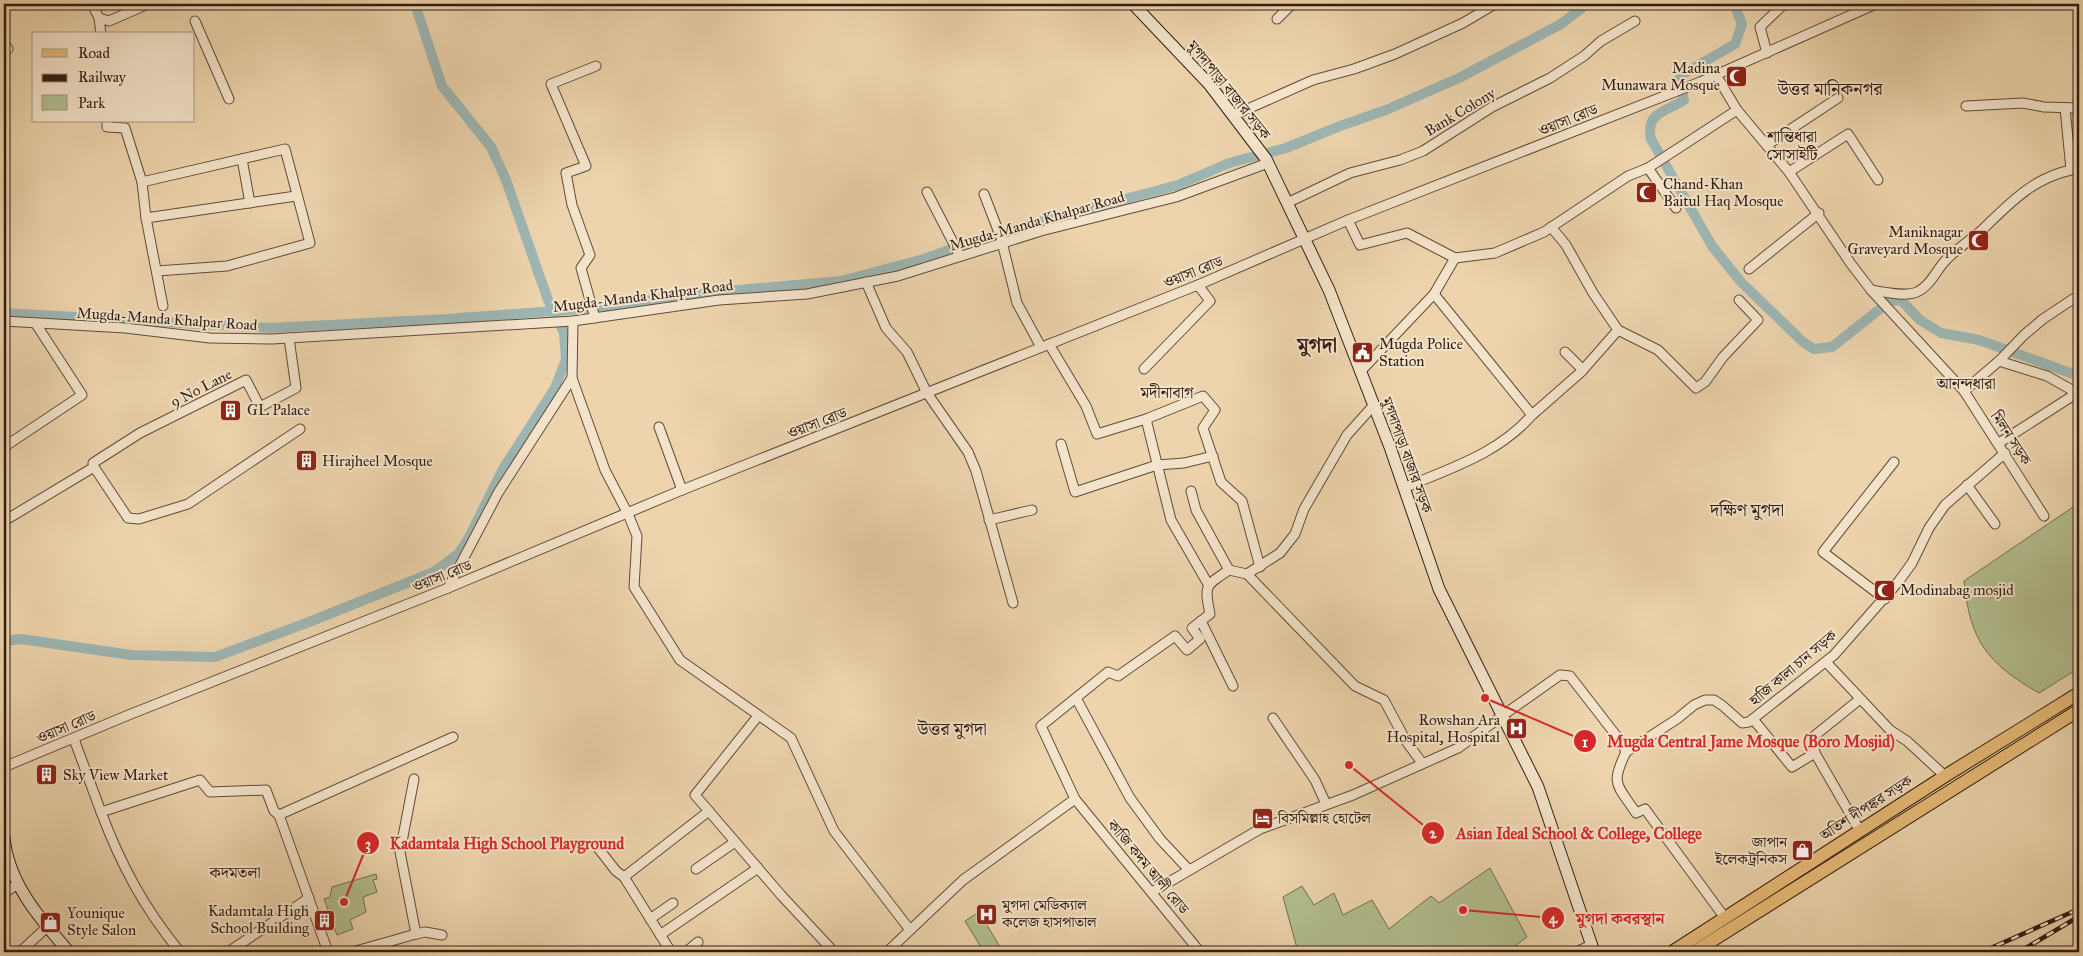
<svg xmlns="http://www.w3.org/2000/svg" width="2083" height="956" viewBox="0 0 2083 956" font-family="'IM FELL Great Primer','Noto Serif Bengali',serif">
<rect width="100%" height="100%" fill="#edd4ad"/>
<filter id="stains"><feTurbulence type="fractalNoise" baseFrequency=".004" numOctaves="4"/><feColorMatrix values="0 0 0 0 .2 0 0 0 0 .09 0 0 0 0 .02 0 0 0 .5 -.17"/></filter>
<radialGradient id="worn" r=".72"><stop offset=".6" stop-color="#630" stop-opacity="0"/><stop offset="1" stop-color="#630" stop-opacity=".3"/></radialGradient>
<g fill="#b2be8f" stroke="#726e50">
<path d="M2079 503V668L2039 693C1987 663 1970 641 1964 581Z"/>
<polygon points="1490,868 1527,937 1507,952 1298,952 1283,897 1302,886 1314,905 1334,893 1343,915 1372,900 1389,929 1431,896 1439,903"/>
<polygon points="376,874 377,879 373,880 377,892 363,897 366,912 350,920 353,929 337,935 324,899 330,897 332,887"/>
<polygon points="979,912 1003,952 984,952 965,921"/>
</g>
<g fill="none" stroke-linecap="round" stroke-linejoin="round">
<g stroke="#9db6b4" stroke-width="10">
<path d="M1734 4 1742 24 1735 44 1683 74 1679 79 1684 100C1666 112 1645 112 1651 139L1712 246 1741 282 1803 342 1814 349 1832 347 1890 301 1901 300 1920 320 1941 333 1979 340 2079 376"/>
<polyline points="4,313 271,328 446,319 581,309 717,292 841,281 924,259 974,241 1064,215 1178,185 1229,163 1286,148 1340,126 1386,110 1459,78 1561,24 1587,4"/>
<polyline points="4,641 21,639 131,655 215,657 309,622 434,572 458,554 467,541 503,469 555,388 566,359 564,333 548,300 506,180 491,147 442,86 415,4"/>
</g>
<defs>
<g id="street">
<polyline points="92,4 99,18 101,34"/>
<polyline points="99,18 109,21 148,4"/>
<polyline points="1277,19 1292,4"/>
<polyline points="195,21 229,99"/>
<polyline points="4,43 8,49"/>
<polyline points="1767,53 1760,27 1784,4"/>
<polyline points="1716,75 1737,110 1789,172 1851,264 1871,290 1964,391 2044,516"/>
<polyline points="1966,106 2023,103 2044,107 2079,108"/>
<polyline points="1234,115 1313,80 1354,69 1395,54 1463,23 1495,4"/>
<polyline points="107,121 107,127 125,128 142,182 146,218 163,306"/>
<polyline points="1767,145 1838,98"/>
<polyline points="242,159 250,203"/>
<polyline points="1648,168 1676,208"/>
<polyline points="1789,172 1848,134 1878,180"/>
<polyline points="142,182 285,149 310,243 227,266 157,271"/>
<polyline points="927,192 960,256"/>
<polyline points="984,194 1001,238 1017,303 1041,347"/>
<polyline points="1287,203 1350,173 1400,160 1423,151 1492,107 1550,78 1584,56 1601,41 1635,21"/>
<polyline points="146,218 296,196"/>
<polyline points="1348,220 1360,245 1407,233 1455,258 1495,253 1544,232 1628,176 1648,168 1737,110"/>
<polyline points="1551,227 1566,245 1593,293 1618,330 1658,350 1696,388 1705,382 1723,357 1758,320 1739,300"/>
<polyline points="1749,269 1819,213"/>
<polyline points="866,282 886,328 907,352 927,393 968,452 976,471 1013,603"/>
<path d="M1871 290C1884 292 1905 297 1917 292 1930 286 1936 271 1945 261 1956 249 1971 240 1983 229 2010 203 2033 178 2071 170L2065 108"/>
<polyline points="1434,294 1532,415 1581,372 1618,330"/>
<polyline points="595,318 581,268 590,255 572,205 566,173 586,166 551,84 596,66"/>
<polyline points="4,321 125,328 210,338 272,339 573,321 719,300 807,294 898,276 1041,231 1176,197 1268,163"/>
<polyline points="573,321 572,378 605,470 628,514 637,536 634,587 680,660 791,738 834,831 910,930"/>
<polyline points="1049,344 1086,406 1097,434 1146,419 1203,396 1215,410 1203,428 1221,482 1242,501 1260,567"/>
<polyline points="1565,352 1583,370"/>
<polyline points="1999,361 2047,376 2079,394"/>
<polyline points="1144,369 1210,301 1198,285"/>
<polyline points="1360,372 1434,294 1455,258"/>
<polyline points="1964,391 1999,361 2024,335 2043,319 2079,295"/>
<polyline points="1146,419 1171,520 1208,584"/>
<polyline points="659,427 682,490"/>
<polyline points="1999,443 2077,393"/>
<polyline points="1061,444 1075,492 1157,465 1184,463 1213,456"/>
<polyline points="4,447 82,395 36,324"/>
<polyline points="94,467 93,463 140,433 246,380 260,407 296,388 289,338"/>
<polyline points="1967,485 1995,524"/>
<path d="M1404 488C1450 468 1498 454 1532 415"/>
<polyline points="1191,491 1196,510 1229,570"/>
<polyline points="989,520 1032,510"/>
<polyline points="4,521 94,467 128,518 139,519 188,504 300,429"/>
<polyline points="1247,574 1280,553 1295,534 1304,509 1347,435 1373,406"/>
<polyline points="448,588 498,493 572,378"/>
<polyline points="1885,599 1823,552 1894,462"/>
<polyline points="1201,621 1233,686"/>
<polyline points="1826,662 1890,730 1907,741 1945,776"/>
<polyline points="1076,698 1130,798 1160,839 1189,870"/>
<polyline points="758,716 695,795 781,895 834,952"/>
<polyline points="1502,716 1560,675 1570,676 1622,743 1626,752"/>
<polyline points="1273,718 1315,780 1326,804"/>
<polyline points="1753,719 1792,767 1815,753 1813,737 1860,699"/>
<polyline points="74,739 101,812"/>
<polyline points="1626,752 1677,719 1694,705 1705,700 1714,700 1723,706 1742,723 1749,722 1834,655 1899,581 1912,563 1929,528 1945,505 2005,453"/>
<path d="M1626 752C1610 785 1617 784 1636 813L1645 809 1725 918"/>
<polyline points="1815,753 1860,831"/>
<polyline points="4,767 126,716 448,588 682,490 1198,285 1348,220 1700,82 1876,4"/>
<polyline points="414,779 400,852 416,934"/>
<polyline points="279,815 453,737"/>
<polyline points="598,848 616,871 624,877 671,952"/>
<polyline points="696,869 735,842"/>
<polyline points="624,877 709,811"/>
<polyline points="1152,892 1260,829 1353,795 1458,748 1502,716"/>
<polyline points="4,893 18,884"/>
<polyline points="650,919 673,903"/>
<polyline points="660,935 758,868"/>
<polyline points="20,952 47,927"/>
<path d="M180 952C144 908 121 865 101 812L200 780 210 792 266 790 274 811 279 815 328 952"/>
<polyline points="228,952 309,898"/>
<polyline points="352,952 416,934 425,932 442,935"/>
<polyline points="686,952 698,942"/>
<polyline points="887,952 963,880 1075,799"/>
<path d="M1200 952 1075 799 1041 726 1108 672 1118 676 1175 636 1187 650 1200 639 1192 628 1210 614C1204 585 1205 586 1229 570L1247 574 1355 686 1384 700 1406 741 1422 763"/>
<polyline points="1576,952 1591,945"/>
</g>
<g id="secondary">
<polyline points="1133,4 1209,84 1266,159 1329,290 1390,447 1439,589 1538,787 1594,952"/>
<path d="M4 837C8 883 40 919 69 952"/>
</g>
<g id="primary">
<polyline points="1672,952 1945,776 2079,693"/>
<polyline points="1694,952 2079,710"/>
</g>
</defs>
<use href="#street" stroke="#614b39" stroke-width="11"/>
<use href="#secondary" stroke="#321d12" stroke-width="13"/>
<use href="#primary" stroke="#321d12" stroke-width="14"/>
<use href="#street" stroke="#f3e3ca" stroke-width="9"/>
<use href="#secondary" stroke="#f3e3ca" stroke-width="11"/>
<use href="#primary" stroke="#e6ba76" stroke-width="12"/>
<defs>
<g id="rail">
<polyline points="1982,952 2079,909"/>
<polyline points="2019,952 2078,917"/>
</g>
</defs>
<use href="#rail" stroke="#321d12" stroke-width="4.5"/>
<use href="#rail" stroke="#f3e3ca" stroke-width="2.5" stroke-dasharray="8" stroke-linecap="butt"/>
</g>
<defs>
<symbol id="mosque-square" viewBox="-11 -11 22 22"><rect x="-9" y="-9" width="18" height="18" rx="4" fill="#8f2418" stroke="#f3e3ca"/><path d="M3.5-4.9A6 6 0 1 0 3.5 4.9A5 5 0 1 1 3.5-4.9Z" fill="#fff"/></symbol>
<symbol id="civic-square" viewBox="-11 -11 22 22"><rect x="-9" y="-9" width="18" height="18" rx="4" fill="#8f2418" stroke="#f3e3ca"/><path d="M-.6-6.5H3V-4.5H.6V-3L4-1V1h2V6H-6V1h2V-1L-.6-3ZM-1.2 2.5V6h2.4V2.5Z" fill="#fff"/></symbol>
<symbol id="building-square" viewBox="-11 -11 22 22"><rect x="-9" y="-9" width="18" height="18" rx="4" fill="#8f2418" stroke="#f3e3ca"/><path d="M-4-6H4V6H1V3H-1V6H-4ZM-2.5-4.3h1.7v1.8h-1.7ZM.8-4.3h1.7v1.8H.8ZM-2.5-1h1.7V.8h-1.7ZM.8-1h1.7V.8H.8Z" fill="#fff"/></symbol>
<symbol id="hospital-square" viewBox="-11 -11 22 22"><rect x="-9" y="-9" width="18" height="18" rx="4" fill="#8f2418" stroke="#f3e3ca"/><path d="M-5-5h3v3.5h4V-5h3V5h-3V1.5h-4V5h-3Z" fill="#fff"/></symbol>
<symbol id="hotel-square" viewBox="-11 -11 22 22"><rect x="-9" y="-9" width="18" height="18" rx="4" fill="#8f2418" stroke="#f3e3ca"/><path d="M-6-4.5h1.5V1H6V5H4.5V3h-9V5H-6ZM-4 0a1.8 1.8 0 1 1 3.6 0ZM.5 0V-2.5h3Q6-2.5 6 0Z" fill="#fff"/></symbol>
<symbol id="shop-square" viewBox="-11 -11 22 22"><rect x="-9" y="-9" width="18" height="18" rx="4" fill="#8f2418" stroke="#f3e3ca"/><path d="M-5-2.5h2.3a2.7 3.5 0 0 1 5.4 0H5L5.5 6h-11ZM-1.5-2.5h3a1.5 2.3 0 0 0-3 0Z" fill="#fff"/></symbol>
</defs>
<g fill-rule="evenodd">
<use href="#mosque-square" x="1724" y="64" width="25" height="25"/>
<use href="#mosque-square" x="1634" y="180" width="25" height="25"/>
<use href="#mosque-square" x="1966" y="228" width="25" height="25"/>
<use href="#civic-square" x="1350" y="340" width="25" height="25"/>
<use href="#building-square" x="218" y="398" width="25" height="25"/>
<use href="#building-square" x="294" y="448" width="25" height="25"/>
<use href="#mosque-square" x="1872" y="578" width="25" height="25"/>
<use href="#hospital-square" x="1504" y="716" width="25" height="25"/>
<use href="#building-square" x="34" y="762" width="25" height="25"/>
<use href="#hotel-square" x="1250" y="806" width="25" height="25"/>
<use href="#shop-square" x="1790" y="838" width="25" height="25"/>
<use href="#hospital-square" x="974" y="902" width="25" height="25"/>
<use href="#building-square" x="312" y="908" width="25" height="25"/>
<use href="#shop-square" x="38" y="910" width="25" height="25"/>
</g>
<g text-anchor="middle" stroke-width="4" stroke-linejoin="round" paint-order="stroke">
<g font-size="15" fill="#321d12" stroke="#f3e3ca" text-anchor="start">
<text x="1720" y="73" text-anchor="end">Madina<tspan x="1720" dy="17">Munawara Mosque</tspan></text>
<text x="1663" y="189">Chand-Khan<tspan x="1663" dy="17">Baitul Haq Mosque</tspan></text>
<text x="1963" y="237" text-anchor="end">Maniknagar<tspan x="1963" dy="17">Graveyard Mosque</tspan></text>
<text x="1379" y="349">Mugda Police<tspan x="1379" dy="17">Station</tspan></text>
<text x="247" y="415">GL Palace</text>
<text x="322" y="466">Hirajheel Mosque</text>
<text x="1900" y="595">Modinabag mosjid</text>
<text x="1500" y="725" text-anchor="end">Rowshan Ara<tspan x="1500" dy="17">Hospital, Hospital</tspan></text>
<text x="63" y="780">Sky View Market</text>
<text x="1278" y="823">বিসমিল্লাহ হোটেল</text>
<text x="1787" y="847" text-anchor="end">জাপান<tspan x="1787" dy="17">ইলেকট্রনিকস</tspan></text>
<text x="1002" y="910">মুগদা মেডিক্যাল<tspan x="1002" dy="17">কলেজ হাসপাতাল</tspan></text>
<text x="309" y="916" text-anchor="end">Kadamtala High<tspan x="309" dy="17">School Building</tspan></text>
<text x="67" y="918">Younique<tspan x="67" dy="17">Style Salon</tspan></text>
</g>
<g font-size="15" fill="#321d12" stroke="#f3e3ca">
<text transform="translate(1229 90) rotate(51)" y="5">মুগদাপাড়া বাজার সড়ক</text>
<text transform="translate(1460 112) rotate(-31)" y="5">Bank Colony</text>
<text transform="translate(1568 120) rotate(-22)" y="5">ওয়াসা রোড</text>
<text transform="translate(1037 221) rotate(-16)" y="5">Mugda-Manda Khalpar Road</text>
<text transform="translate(1193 272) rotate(-22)" y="5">ওয়াসা রোড</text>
<text transform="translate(643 296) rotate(-7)" y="5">Mugda-Manda Khalpar Road</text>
<text transform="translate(167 319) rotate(4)" y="5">Mugda-Manda Khalpar Road</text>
<text transform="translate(201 388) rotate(-27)" y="5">9 No Lane</text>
<text transform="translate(817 423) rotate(-21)" y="5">ওয়াসা রোড</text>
<text transform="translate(2011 438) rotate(57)" y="5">মিলন সড়ক</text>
<text transform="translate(1407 455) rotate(70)" y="5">মুগদাপাড়া বাজার সড়ক</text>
<text transform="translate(442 576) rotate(-22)" y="5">ওয়াসা রোড</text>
<text transform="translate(1793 668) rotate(-40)" y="5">হাজি কালা চান সড়ক</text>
<text transform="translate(66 727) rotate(-23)" y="5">ওয়াসা রোড</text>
<text transform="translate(1866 808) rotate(-33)" y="5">অতিশ দীপঙ্কর সড়ক</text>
<text transform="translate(1148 867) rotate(50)" y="5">কাজি কদম আলী রোড</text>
</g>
<g font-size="16" fill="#321d12" stroke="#f3e3ca">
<text x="1792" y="142">শান্তিধারা<tspan x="1792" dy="18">সোসাইটি</tspan></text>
<text x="1966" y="389">আনন্দধারা</text>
<text x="1167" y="398">মদীনাবাগ</text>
<text x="235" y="878">কদমতলা</text>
</g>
<g font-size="18" fill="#321d12" stroke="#f3e3ca">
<text x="1830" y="95">উত্তর মানিকনগর</text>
<text x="1747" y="516">দক্ষিণ মুগদা</text>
<text x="952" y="735">উত্তর মুগদা</text>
</g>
<g font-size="20" font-weight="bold" fill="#321d12" stroke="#f3e3ca">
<text x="1317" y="352">মুগদা</text>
</g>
</g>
<path fill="none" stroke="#d62828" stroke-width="2" d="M1485 698L1585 741M1349 765L1433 833M344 902L368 843M1463 910L1553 918"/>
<g fill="#d62828" stroke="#f3e3ca" stroke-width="2">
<circle cx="1485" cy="698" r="5"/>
<circle cx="1349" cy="765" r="5"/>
<circle cx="344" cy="902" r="5"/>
<circle cx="1463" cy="910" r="5"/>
<circle cx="1585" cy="741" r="12"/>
<circle cx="1433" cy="833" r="12"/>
<circle cx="368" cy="843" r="12"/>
<circle cx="1553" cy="918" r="12"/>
</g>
<g font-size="15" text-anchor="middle" font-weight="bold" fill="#fff">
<text x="1585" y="747">1</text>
<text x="1433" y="838">2</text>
<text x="368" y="849">3</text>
<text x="1553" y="923">4</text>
</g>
<g font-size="16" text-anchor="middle" font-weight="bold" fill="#d62828" stroke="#f3e3ca" stroke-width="4" stroke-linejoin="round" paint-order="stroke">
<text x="1751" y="747">Mugda Central Jame Mosque (Boro Mosjid)</text>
<text x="1579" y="839">Asian Ideal School &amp; College, College</text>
<text x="507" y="849">Kadamtala High School Playground</text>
<text x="1620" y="924">মুগদা কবরস্থান</text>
</g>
<rect width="2083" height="956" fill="none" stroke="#edd4ad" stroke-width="20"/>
<rect x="5" y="5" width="2073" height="946" fill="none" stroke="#321d12" stroke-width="2.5"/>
<rect x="10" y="10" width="2063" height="936" fill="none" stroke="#321d12"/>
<rect x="32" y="32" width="162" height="90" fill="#f3e3ca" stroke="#a69480"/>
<rect x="42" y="49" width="25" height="8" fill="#e6ba76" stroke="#a69480"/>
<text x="78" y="58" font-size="15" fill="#321d12">Road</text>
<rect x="42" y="74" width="25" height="8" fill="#321d12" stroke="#a69480"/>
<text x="78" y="82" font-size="15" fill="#321d12">Railway</text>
<rect x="42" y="95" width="25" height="15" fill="#b2be8f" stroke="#a69480"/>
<text x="78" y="108" font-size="15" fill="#321d12">Park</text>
<rect width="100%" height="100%" filter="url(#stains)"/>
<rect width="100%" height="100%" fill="url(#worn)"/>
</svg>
